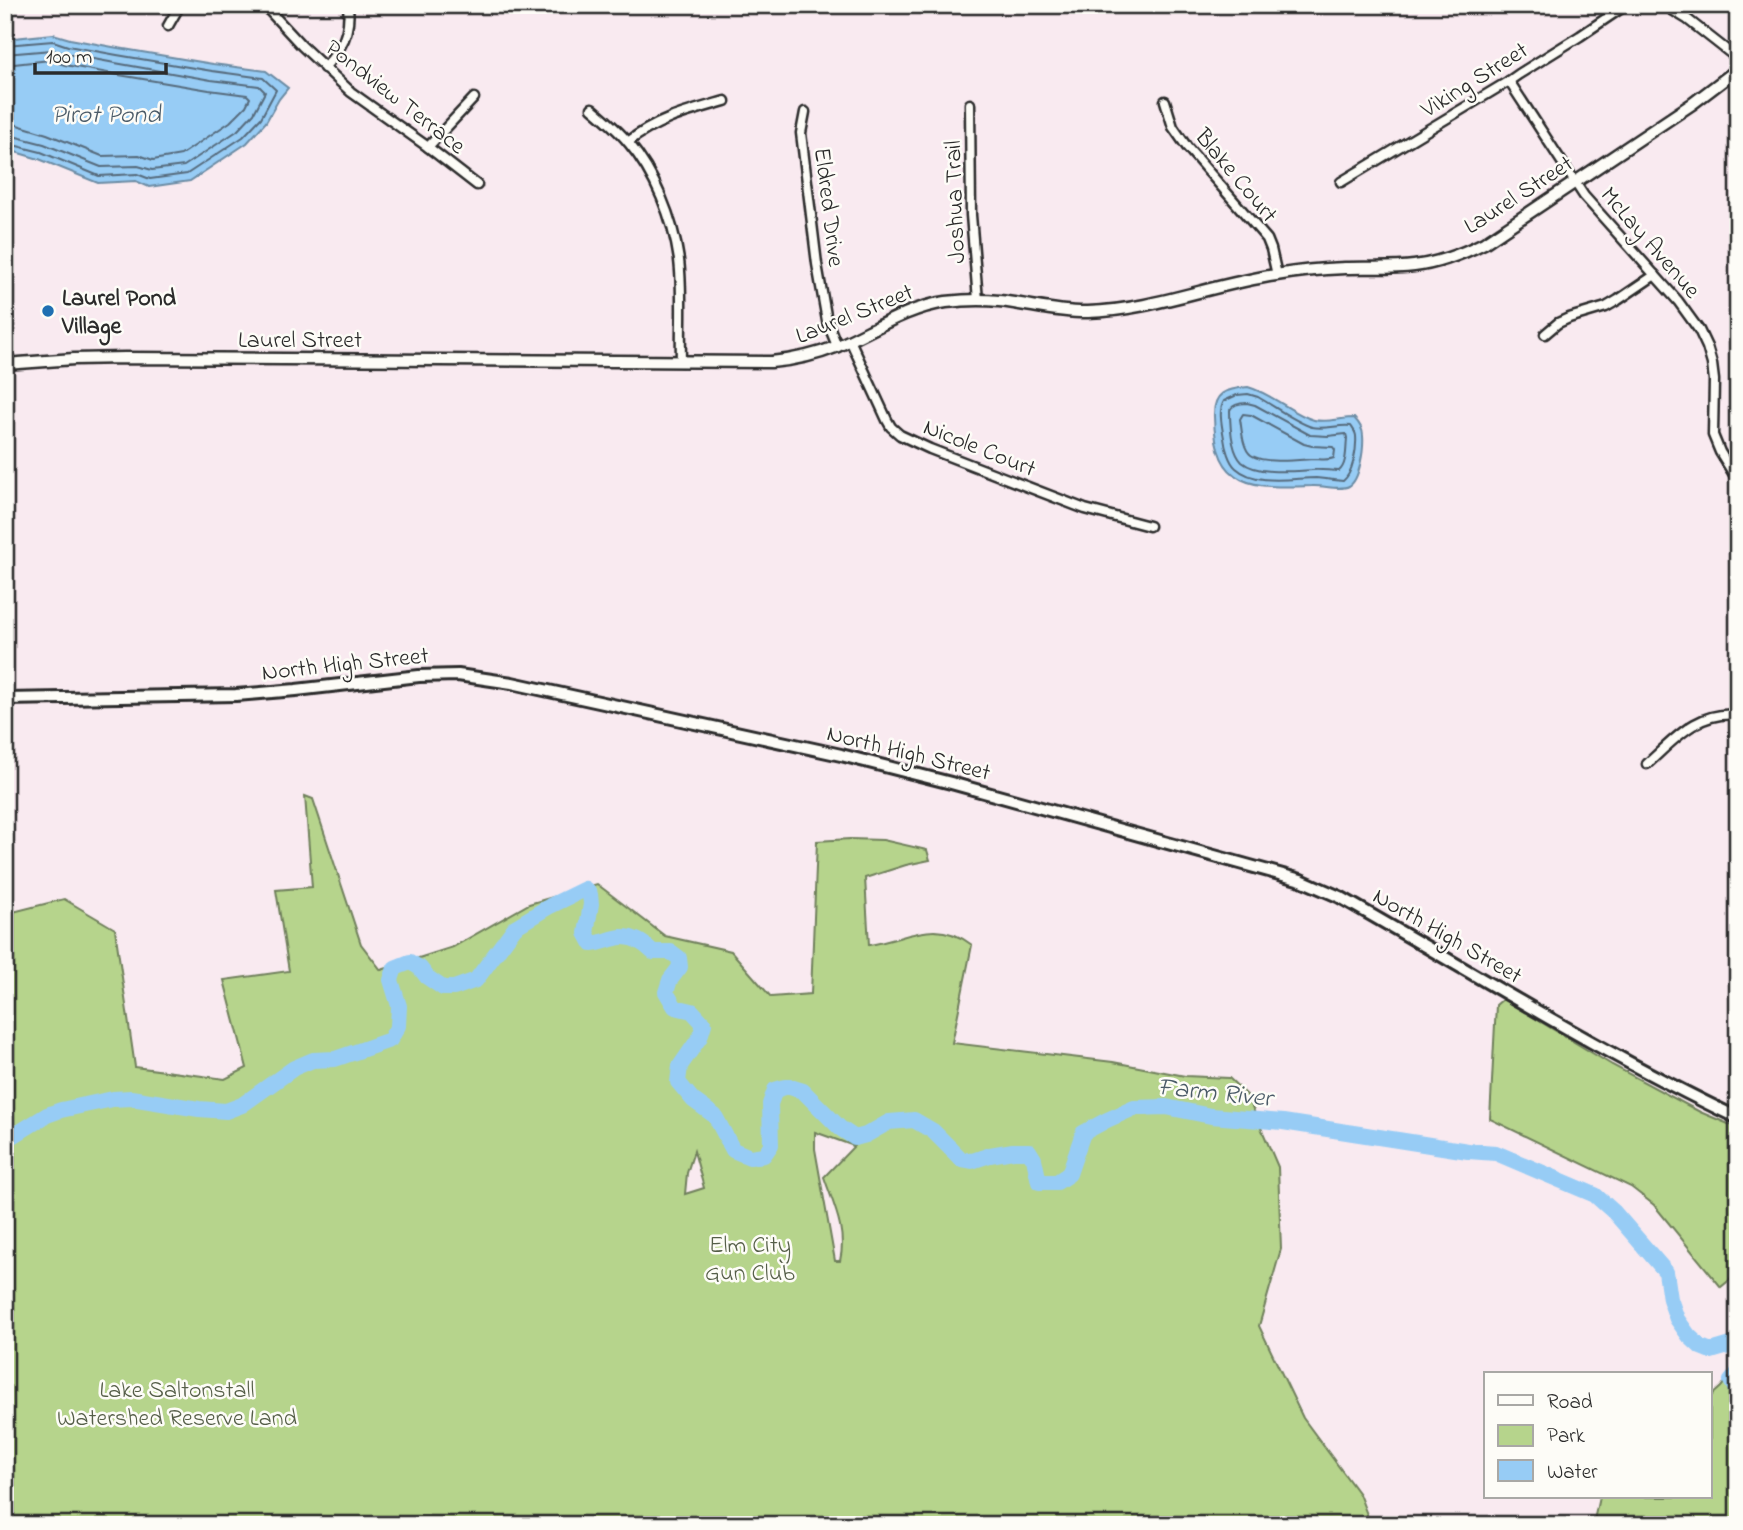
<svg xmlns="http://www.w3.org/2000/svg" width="1743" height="1530" viewBox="0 0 1743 1530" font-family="'Indie Flower',sans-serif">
<rect width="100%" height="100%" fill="#f9eaf0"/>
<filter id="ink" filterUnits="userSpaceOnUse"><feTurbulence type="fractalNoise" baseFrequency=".0143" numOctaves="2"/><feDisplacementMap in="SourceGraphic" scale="14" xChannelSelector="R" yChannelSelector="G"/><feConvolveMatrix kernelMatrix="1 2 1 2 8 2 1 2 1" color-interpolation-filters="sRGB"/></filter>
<g filter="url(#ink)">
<g fill="#b6d48c" stroke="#70805c" stroke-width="2" fill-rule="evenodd">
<path d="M305 796 313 799 361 944 381 970 453 947 529 904 597 884 665 936 731 951 771 997 811 994 817 841 850 839 883 840 927 850 930 860 906 865 865 878 869 945C908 939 935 917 972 945L952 1043 1113 1062 1185 1076 1229 1078 1247 1095 1278 1167 1281 1249 1259 1326 1303 1418 1359 1494 1371 1525H5V914L64 899 115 929 135 1067 225 1079 247 1068 224 980 289 971 276 890 312 887ZM815 1132 854 1146 824 1177C834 1206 847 1231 840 1261H835L815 1149ZM694 1151 704 1188 685 1194 687 1173Z"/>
<polygon points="1503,999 1612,1065 1700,1112 1738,1128 1738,1273 1721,1287 1654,1205 1631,1187 1490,1119 1496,1005"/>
<polygon points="1738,1366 1738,1525 1593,1525 1599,1497 1710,1497 1710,1397 1721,1387"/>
</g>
<g fill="#97ccf5" stroke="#6c8ca4" stroke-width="2">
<polygon points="53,34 70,39 118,48 213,64 266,71 288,88 279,99 266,122 247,143 190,181 149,187 136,181 98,183 39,159 5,149 5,39"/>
<path d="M1248 387C1273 394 1292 414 1314 420 1326 423 1341 418 1354 418 1358 422 1363 429 1363 436 1364 448 1360 480 1349 486 1340 491 1323 485 1312 486 1253 488 1215 489 1214 417 1213 392 1226 389 1248 387Z"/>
</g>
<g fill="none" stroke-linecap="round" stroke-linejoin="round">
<g stroke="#566b7c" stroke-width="2">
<polyline points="5,45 53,41 68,46 117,55 212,71 263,78 276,90 261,118 243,137 187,174 150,179 137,174 99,176 41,152 5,143"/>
<polyline points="5,54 52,50 67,54 115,63 211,80 259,86 265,92 254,113 237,131 184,166 152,170 138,166 101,167 44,144 5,134"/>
<polyline points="5,65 50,60 65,65 113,74 209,90 247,95 250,98 246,106 230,122 181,155 153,160 139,155 102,156 47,134 14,124 5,123"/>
<path d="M1248 394 1258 397C1274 406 1295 422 1312 427 1326 430 1339 424 1351 426 1353 429 1356 433 1356 436 1357 449 1353 473 1343 481 1334 480 1325 479 1316 478 1292 478 1256 486 1236 468 1229 462 1225 447 1224 438 1222 426 1218 411 1224 401L1237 395Z"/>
<path d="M1247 403 1255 405 1310 435 1328 436 1346 434 1347 438C1346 448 1347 465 1339 471 1330 471 1321 469 1312 470 1293 471 1257 475 1242 462 1231 451 1230 425 1230 410 1233 404 1241 403 1247 403Z"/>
<path d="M1243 414 1251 415 1304 444 1312 446 1333 447 1335 450 1334 458C1327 461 1320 459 1312 459 1298 460 1263 464 1251 455 1242 448 1242 429 1240 419Z"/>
</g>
<g stroke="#97ccf5" stroke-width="16">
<path d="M5 1141 47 1115 61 1110 113 1099 131 1098 199 1109 226 1111 242 1105 294 1068 313 1060 335 1059 390 1040 398 1026 399 1006 391 980 395 968 410 962 420 968 427 977 443 988H454L476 980 515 927 550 906 585 889 590 894 591 904 586 933 592 944C602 943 612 938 621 937 633 936 645 944 653 952H671L679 958 680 967 670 980 666 992 675 1007 692 1011 704 1024 700 1037 680 1066 678 1082 693 1100 715 1116 733 1150 750 1157 764 1155 771 1145 770 1104 775 1090 785 1087H790L803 1091 840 1128 855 1138 866 1135 889 1122 914 1120 933 1131 961 1159 972 1161 990 1155 1013 1151H1029L1034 1159 1039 1182H1057L1069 1174 1083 1133 1107 1120 1134 1108 1166 1107 1211 1116 1283 1122 1468 1151 1496 1153 1595 1195 1614 1212 1666 1272 1670 1299 1677 1319 1689 1336 1701 1347 1711 1351 1738 1343"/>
<polyline points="1738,1373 1731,1381 1738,1392"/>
</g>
<defs>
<g id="minor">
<polyline points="264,5 302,46 351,92 428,147 477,185"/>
<polyline points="1664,5 1687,19 1738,59"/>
<polyline points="168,26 180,5"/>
<path d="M324 68C342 48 351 33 348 5"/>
<polyline points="1509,81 1584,196 1678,301 1699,330 1707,347 1712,364 1714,380 1713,435 1720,452 1738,481"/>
<polyline points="1165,101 1173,127 1187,147 1267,239 1271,249 1277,275"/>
<polyline points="970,104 971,215 978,300"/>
<path d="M592 108C605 119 617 129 628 142 655 174 673 218 679 260 683 293 680 328 681 362"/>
<polyline points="805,112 801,133 817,264 827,321 837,346"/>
<path d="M628 142C657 119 690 111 725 101"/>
<polyline points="428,147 474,98"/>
<polyline points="1341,182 1509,81 1519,74 1580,36 1626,5"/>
<polyline points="1545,334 1558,323 1569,318 1606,307 1618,300 1655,275"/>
<polyline points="850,340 887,420 891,427 900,435 930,449 1085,509 1149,526"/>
<path d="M1647 764C1675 739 1698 710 1738 715"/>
</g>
<path id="tertiary" d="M5 364 74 359 125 358 771 362C794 360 816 355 838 346 874 330 906 308 946 302 963 300 981 299 999 301 1029 304 1058 313 1088 312 1153 310 1213 284 1276 275 1299 271 1322 269 1345 268 1368 267 1391 269 1414 266 1439 263 1462 254 1484 243L1692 104 1738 69"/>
<path id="secondary" d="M5 699 236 695 296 690 419 676 458 675 512 683 841 755 951 783 1301 880 1340 897C1472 972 1601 1053 1738 1118"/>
</defs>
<use href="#minor" stroke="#2b2b2b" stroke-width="13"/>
<use href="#tertiary" stroke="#2b2b2b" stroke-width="15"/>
<use href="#secondary" stroke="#2b2b2b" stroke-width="16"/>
<use href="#minor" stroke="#fdfcf7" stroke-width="8"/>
<use href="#tertiary" stroke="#fdfcf7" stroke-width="10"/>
<use href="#secondary" stroke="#fdfcf7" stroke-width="10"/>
</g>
</g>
<circle fill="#1f6fb2" stroke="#fdfcf7" stroke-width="2.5" cx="48" cy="311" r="7"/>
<g text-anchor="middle" stroke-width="5" stroke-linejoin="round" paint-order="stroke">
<g font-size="24" fill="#2b2b2b" stroke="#fdfcf7">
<text transform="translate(1474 79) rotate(-32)" y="8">Viking Street</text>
<text transform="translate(396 96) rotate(38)" y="8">Pondview Terrace</text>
<text transform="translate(1237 175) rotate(50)" y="8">Blake Court</text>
<text transform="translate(1518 194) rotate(-33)" y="8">Laurel Street</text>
<text transform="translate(954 202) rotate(-92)" y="8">Joshua Trail</text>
<text transform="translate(830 207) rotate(83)" y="8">Eldred Drive</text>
<text transform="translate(1651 242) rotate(49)" y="8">McLay Avenue</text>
<text transform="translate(854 313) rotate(-22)" y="8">Laurel Street</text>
<text x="300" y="347">Laurel Street</text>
<text transform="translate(980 447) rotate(22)" y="8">Nicole Court</text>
<text transform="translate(345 663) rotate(-6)" y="8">North High Street</text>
<text transform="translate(909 752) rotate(14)" y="8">North High Street</text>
<text transform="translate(1448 935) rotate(30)" y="8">North High Street</text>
</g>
<g font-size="24" font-weight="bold" fill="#2b2b2b" stroke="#fdfcf7" text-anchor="start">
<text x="62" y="305">Laurel Pond<tspan x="62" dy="28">Village</tspan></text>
</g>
<g font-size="24" fill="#555e48" stroke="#fdfcf7">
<text x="750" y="1252">Elm City<tspan x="750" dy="28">Gun Club</tspan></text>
<text x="177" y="1397">Lake Saltonstall<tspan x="177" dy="28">Watershed Reserve Land</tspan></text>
</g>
<g font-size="26" font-style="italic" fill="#4b5b68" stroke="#fdfcf7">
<text x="106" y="122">Pirot Pond</text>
<text transform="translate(1215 1091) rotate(6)" y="9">Farm River</text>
</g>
</g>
<rect width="1743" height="1530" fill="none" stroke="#fdfcf7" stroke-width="28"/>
<rect x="14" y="14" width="1715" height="1502" fill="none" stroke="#2b2b2b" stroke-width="2.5" filter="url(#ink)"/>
<rect x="1484" y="1372" width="228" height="126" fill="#fdfcf7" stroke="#a9a8a5" stroke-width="2"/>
<rect x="1498" y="1395" width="35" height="10" fill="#fdfcf7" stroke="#a9a8a5" stroke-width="2"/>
<text x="1547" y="1408" font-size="21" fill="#2b2b2b">Road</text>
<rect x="1498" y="1425" width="35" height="21" fill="#b6d48c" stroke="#a9a8a5" stroke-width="2"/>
<text x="1547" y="1442" font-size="21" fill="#2b2b2b">Park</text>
<rect x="1498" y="1460" width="35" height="21" fill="#97ccf5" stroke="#a9a8a5" stroke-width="2"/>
<text x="1547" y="1478" font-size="21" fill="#2b2b2b">Water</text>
<path d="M35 63v10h131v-10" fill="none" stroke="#2b2b2b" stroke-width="3.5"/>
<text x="46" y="63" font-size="21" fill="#2b2b2b" stroke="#fdfcf7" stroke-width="5" paint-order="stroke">100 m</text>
</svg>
